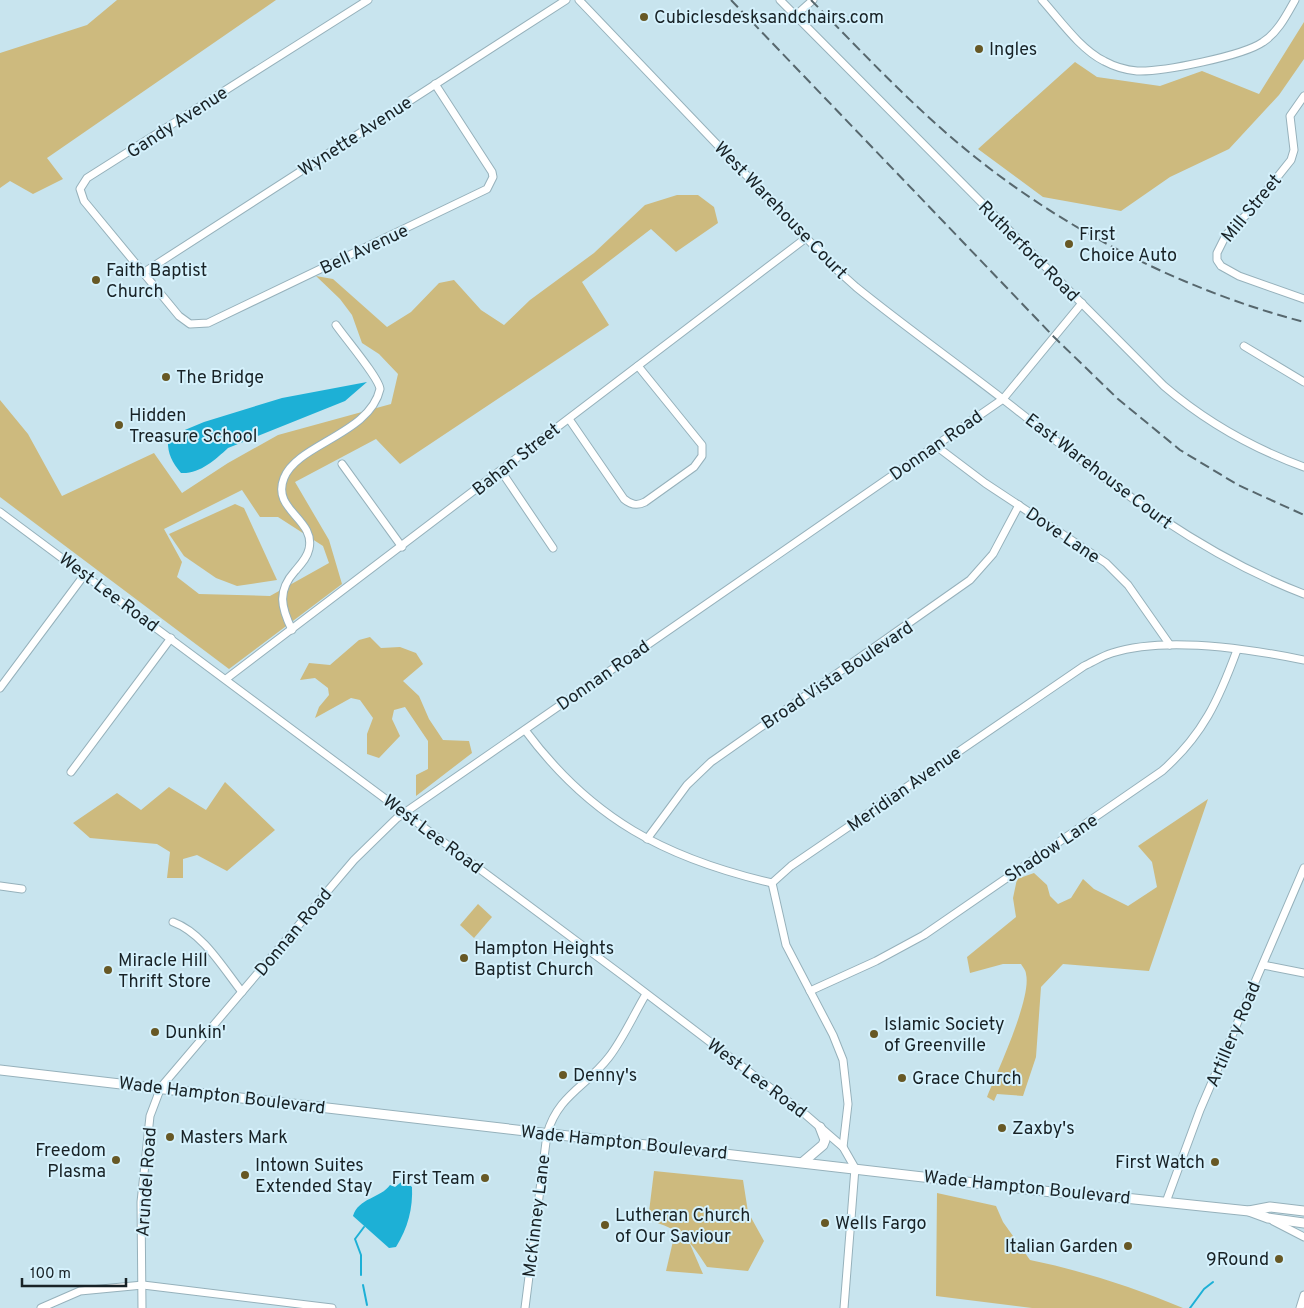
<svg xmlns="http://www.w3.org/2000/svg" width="1304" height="1308" viewBox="0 0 1304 1308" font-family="Overpass,sans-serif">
<rect width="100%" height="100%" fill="#c8e4ee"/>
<g fill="#cdba7e" fill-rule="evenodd">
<polygon points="117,0 276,0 47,158 63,179 33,194 10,181 0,188 0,53 87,25"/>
<polygon points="1304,22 1304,59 1279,95 1229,149 1170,177 1121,211 1043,197 978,149 1075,62 1097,77 1160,86 1202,71 1259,94"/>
<path d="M677 195H698L714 207 718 223 676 252 651 229 582 282 609 325 400 464 376 439 295 482 329 540 342 584 229 669 0 497V400L28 434 62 496 154 453 182 493 228 463 278 435 391 404 398 374 379 354 362 343 352 315 340 299 316 276 333 279 387 327 411 312 439 283 454 280 481 310 504 325 530 300 594 253 645 205ZM242 490 260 517H278L323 546 329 563 270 596 199 594 177 577 182 562 164 529Z"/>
<polygon points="235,504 244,508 277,580 237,586 216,578 184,556 169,534"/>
<polygon points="370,637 381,648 400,647 416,653 423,664 403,681 419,696 429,719 443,740 469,741 472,753 416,796 416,775 428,769 428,741 405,707 394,710 392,719 400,736 379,758 367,754 367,734 373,718 360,700 351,698 315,718 319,707 329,695 328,688 315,678 300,680 309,663 330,665 359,640"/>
<polygon points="225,782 275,830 227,871 197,855 183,859 183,878 167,878 170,852 157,844 90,838 73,823 117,793 141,810 169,787 206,810"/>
<path d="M1208 799 1149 971 1063 964 1041 987 1036 1057 1023 1096 997 1094 994 1101 987 1097C997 1072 1032 998 1026 974 1026 971 1023 967 1021 964H1003L970 973 967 957 1016 917 1013 898 1017 879 1034 873 1047 885 1050 896 1058 904 1071 898 1083 879 1094 889 1128 906 1157 887 1152 862 1138 846Z"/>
<polygon points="478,904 492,917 474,938 460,925"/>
<path d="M654 1171 743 1180 748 1212 764 1241 748 1271 707 1267C688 1238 682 1230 648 1220Z"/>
<path d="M937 1193 996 1206 1003 1222 1030 1260C1083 1271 1133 1287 1183 1308H1032L936 1296Z"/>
<polygon points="674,1237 690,1244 703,1274 666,1271"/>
</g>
<g fill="#1db0d6">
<path d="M367 382 345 401 228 448C215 460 200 474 181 473 171 461 167 452 168 437L204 422 282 398Z"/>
<path d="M404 1180 412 1187C413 1208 408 1228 396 1247L389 1248 353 1216C358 1198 381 1198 390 1185L395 1187Z"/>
</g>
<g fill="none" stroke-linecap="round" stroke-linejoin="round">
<g stroke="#1db0d6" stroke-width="2">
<polyline points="361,1275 361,1255 355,1239 364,1227"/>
<polyline points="363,1285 367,1305"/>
<polyline points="1190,1308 1204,1289 1213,1282"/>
</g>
<defs>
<g id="minor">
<polyline points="368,0 87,178 80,189 84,201 179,316 190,324 208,323 487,189 493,177 492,172 435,84"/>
<path d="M579 0 836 269 856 287C904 326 955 362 1004 400 1099 474 1189 550 1304 594"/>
<path d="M780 0 1164 386C1206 422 1252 448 1304 467"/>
<path d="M1042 0C1060 20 1080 49 1104 61 1115 67 1126 70 1137 71 1162 72 1243 56 1263 42 1278 32 1286 16 1295 0"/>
<polyline points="796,15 813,0"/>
<polyline points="1304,96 1290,116 1294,150 1291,160 1251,210 1226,235 1217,253 1217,260 1221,266 1239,276 1304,299"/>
<polyline points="143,273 566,0"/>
<polyline points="1244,346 1304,382"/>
<path d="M569 419 624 499C631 505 637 506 645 502L694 467 702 456V445L638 366"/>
<polyline points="936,446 985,483 1106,563 1128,585 1170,645"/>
<polyline points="342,464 402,547"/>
<polyline points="501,471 553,548"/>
<polyline points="0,512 626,978 806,1115 843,1147 855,1168 844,1308"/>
<path d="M292 630C281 607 277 591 295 571 301 564 307 558 309 549 316 519 271 510 284 478 297 444 370 434 380 389 379 378 345 338 336 325"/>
<polyline points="226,679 806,238"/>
<polyline points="0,688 85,574"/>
<path d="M525 730C591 819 665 858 772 883"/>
<polyline points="71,772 171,638"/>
<polyline points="647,839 687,785 711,762 970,580 993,554 1019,505"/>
<path d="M772 883 791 866 1084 666C1093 662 1102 656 1112 653 1165 636 1250 649 1304 660"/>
<polyline points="772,883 786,945 833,1035 843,1060 848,1104 843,1147"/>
<polyline points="0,886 22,889"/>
<path d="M173 922C203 933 223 968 242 992"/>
<polyline points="1263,965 1304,973"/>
<path d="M810 991 876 961 924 935 1162 771C1203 735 1219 699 1237 650"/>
<polyline points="1166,1202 1200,1110 1304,868"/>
<polyline points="1273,1221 1304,1237"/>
<polyline points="41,1308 80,1291 143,1285 332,1308"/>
<polyline points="142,1308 141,1202 150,1116 161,1087 354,860 397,818 1003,399 1082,303"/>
<path d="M525 1308 547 1134C558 1095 586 1087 609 1057 623 1039 634 1014 646 994"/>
<polyline points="1300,1308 1304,1295"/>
</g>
<g id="major">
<polyline points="0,1070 1052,1192 1096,1195 1249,1211 1268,1218 1304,1223"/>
<polyline points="803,1162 823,1145 825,1140 820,1127"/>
<polyline points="1249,1211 1270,1207 1304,1211"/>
</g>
</defs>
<use href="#minor" stroke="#96b1bb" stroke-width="9"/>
<use href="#major" stroke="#96b1bb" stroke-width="11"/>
<use href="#minor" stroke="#fff" stroke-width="7"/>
<use href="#major" stroke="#fff" stroke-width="9"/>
<g stroke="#57676d" stroke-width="2" stroke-dasharray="10 5" stroke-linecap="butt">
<polyline points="731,0 1054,337 1118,399 1180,450 1238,485 1304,515"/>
<path d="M811 0C864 54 916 110 975 157 1070 233 1186 291 1304 322"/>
</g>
</g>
<g fill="#675825" stroke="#d5f1fc" stroke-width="2">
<circle cx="644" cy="17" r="5"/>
<circle cx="979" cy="49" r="5"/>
<circle cx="1069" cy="244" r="5"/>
<circle cx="96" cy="280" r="5"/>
<circle cx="166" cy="377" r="5"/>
<circle cx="119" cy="425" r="5"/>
<circle cx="464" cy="958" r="5"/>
<circle cx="108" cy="970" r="5"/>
<circle cx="155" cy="1032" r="5"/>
<circle cx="874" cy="1034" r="5"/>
<circle cx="563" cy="1075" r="5"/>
<circle cx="902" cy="1078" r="5"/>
<circle cx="1002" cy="1128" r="5"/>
<circle cx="170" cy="1137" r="5"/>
<circle cx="116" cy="1160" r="5"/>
<circle cx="1215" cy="1162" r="5"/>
<circle cx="245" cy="1175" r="5"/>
<circle cx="485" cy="1178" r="5"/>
<circle cx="825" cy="1223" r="5"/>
<circle cx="605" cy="1225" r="5"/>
<circle cx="1128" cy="1246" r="5"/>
<circle cx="1279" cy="1259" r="5"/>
</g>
<g text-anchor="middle" stroke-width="4" stroke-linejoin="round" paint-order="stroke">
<g font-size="18" fill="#182226" stroke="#d5f1fc" text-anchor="start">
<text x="654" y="23">Cubiclesdesksandchairs.com</text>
<text x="989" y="55">Ingles</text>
<text x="1079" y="240">First<tspan x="1079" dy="21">Choice Auto</tspan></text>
<text x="106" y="276">Faith Baptist<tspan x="106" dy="21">Church</tspan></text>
<text x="176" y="383">The Bridge</text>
<text x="129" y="421">Hidden<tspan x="129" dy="21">Treasure School</tspan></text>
<text x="474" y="954">Hampton Heights<tspan x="474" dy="21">Baptist Church</tspan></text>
<text x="118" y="966">Miracle Hill<tspan x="118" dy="21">Thrift Store</tspan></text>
<text x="884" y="1030">Islamic Society<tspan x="884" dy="21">of Greenville</tspan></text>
<text x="165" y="1038">Dunkin'</text>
<text x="573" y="1081">Denny's</text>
<text x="912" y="1084">Grace Church</text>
<text x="1012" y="1134">Zaxby's</text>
<text x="180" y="1143">Masters Mark</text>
<text x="106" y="1156" text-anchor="end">Freedom<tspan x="106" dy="21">Plasma</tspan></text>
<text x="1205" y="1168" text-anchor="end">First Watch</text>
<text x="255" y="1171">Intown Suites<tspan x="255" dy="21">Extended Stay</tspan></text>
<text x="475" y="1184" text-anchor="end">First Team</text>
<text x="615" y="1221">Lutheran Church<tspan x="615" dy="21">of Our Saviour</tspan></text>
<text x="835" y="1229">Wells Fargo</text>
<text x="1118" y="1252" text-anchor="end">Italian Garden</text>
<text x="1269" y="1265" text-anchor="end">9Round</text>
</g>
<g font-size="18" fill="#182226" stroke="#d5f1fc">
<text transform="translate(177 122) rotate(-33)" y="6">Gandy Avenue</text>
<text transform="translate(355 136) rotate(-33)" y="6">Wynette Avenue</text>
<text transform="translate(1251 208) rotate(-50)" y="6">Mill Street</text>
<text transform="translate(781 210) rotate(46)" y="6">West Warehouse Court</text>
<text transform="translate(364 249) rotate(-25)" y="6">Bell Avenue</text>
<text transform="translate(1029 251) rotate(45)" y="6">Rutherford Road</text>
<text transform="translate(936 445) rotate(-35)" y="6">Donnan Road</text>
<text transform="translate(516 459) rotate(-38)" y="6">Bahan Street</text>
<text transform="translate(1099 471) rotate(37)" y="6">East Warehouse Court</text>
<text transform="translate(1063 535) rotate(34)" y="6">Dove Lane</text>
<text transform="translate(109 592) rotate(37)" y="6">West Lee Road</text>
<text transform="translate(603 675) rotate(-35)" y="6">Donnan Road</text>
<text transform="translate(837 675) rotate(-34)" y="6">Broad Vista Boulevard</text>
<text transform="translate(904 789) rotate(-35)" y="6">Meridian Avenue</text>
<text transform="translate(433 834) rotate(37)" y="6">West Lee Road</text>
<text transform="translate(1051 848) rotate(-34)" y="6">Shadow Lane</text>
<text transform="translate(293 932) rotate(-50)" y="6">Donnan Road</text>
<text transform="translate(1233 1034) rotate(-67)" y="6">Artillery Road</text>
<text transform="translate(757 1078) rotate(37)" y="6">West Lee Road</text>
<text transform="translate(222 1095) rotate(7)" y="6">Wade Hampton Boulevard</text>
<text transform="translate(624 1142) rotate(6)" y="6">Wade Hampton Boulevard</text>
<text transform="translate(146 1182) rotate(-86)" y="6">Arundel Road</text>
<text transform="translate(1027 1187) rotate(6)" y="6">Wade Hampton Boulevard</text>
<text transform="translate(536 1216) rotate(-83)" y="6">McKinney Lane</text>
</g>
</g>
<path d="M22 1278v8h104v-8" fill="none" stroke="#182226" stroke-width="2.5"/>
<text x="30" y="1278" font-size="15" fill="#182226" stroke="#d5f1fc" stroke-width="4" paint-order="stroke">100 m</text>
</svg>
